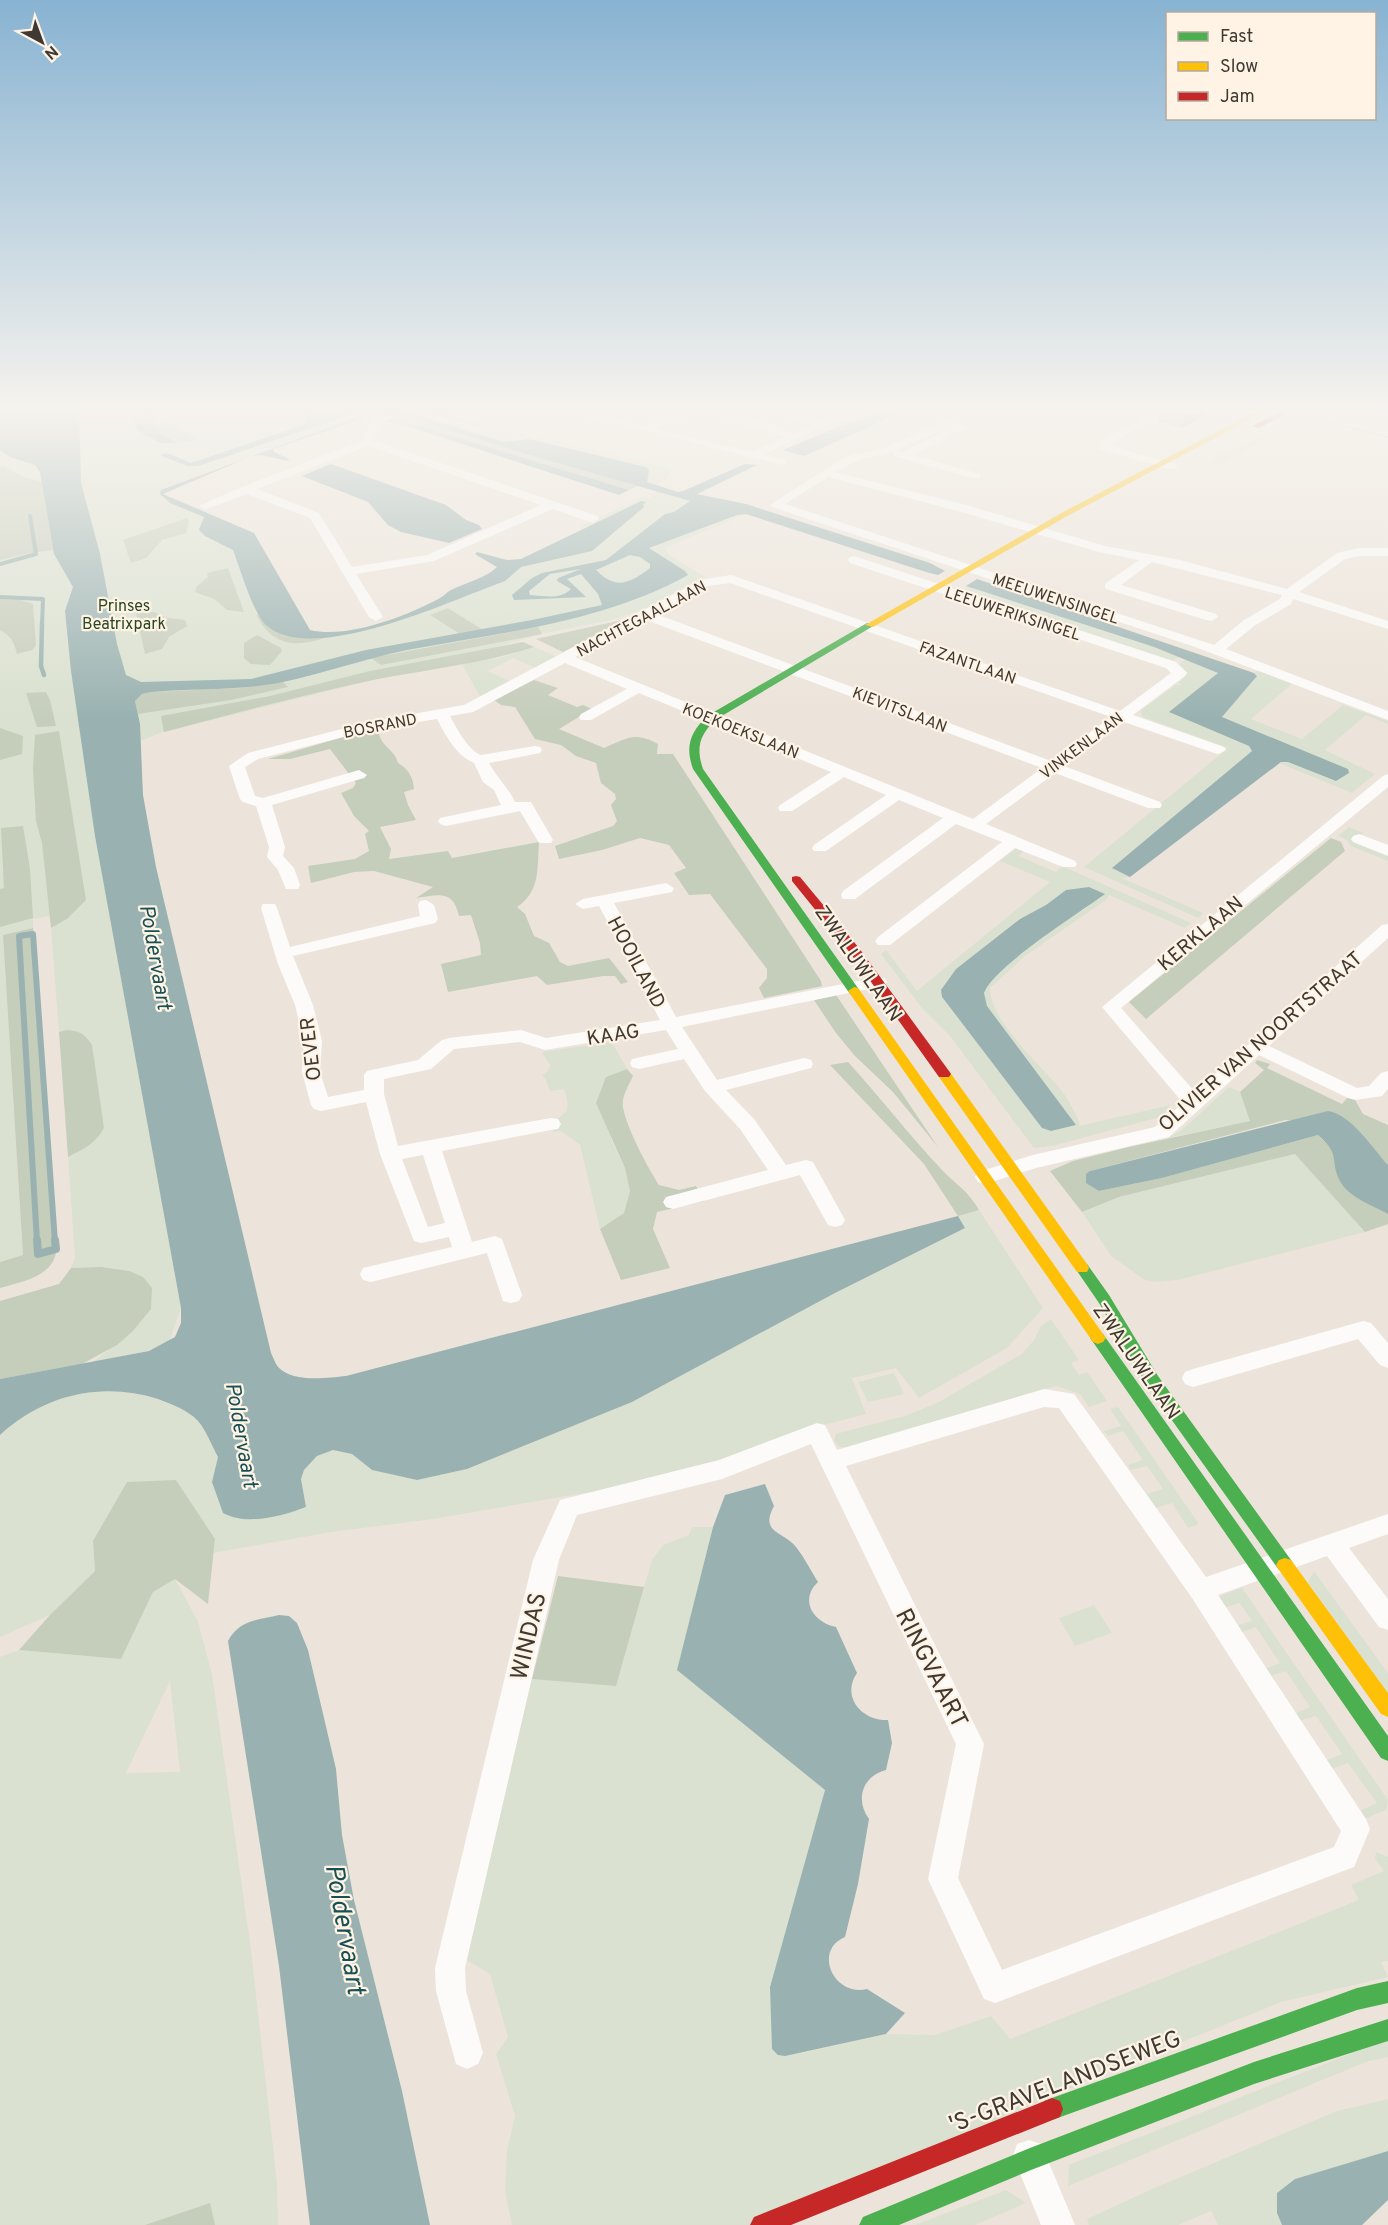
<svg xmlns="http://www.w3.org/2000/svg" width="1388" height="2225" viewBox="0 0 1388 2225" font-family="Overpass,sans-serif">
<rect width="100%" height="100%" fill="#ece4da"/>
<!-- green -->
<path fill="#dae1d0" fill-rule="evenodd" d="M0,407H374L367,427L352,422L365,418L252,455L162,494L253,535L310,637L347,634L379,625L460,592L617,515L588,528L581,526L645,496L650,498L652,496L648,494L656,491L746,514L665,548L669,555L705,577L702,578L704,580L656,605L611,620L541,634L457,659L160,733L85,763C113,945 149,1126 181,1308L169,1342L149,1351L93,1362L133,1331L151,1309L101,1267L71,1268L75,1257L68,1157C84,1149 96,1143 104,1128L97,1090L67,1030L59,1032L51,928L67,919L49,905L50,916L33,919V928L3,935L23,1255L0,1262Z
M1331,407H1366L1388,410V428L1383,431L1322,415V412Z
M450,423L482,433L513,432L672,469L667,479L656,484L647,482L646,467L529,439L504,442L444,424Z
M1277,432L1220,464L1210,462L1218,457L1216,456Z
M966,586L1154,647L1179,657L1173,661L964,592Z
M534,647L558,657L536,668L513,658L488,671L509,681L480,696L461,663L500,658Z
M1186,659L1218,673L1170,712L1249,746L1252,751L1112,868L1130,877L1122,878L1203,913L1198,918L1084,867L1228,748L1143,717L1140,711L1175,685H1183L1178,683L1188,673L1179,664Z
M1259,670L1292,684L1251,719L1302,739L1343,705L1388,721V724L1366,715L1325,750L1375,774L1352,793L1279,763L1288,762L1336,781L1348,769L1222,717L1257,674L1254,673Z
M1349,827L1363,833L1353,842L1388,856V861L1351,846L1347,840L1338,836Z
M1017,848L1024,851L1018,856L1056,872L1062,866L1191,923L1185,928L1109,895L1106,900L1025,956L990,988C990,1021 1040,1064 1061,1090C1069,1100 1074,1112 1080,1123L1079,1126L1171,1105L1160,1117L1052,1146L1034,1148L950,1036L922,1008L881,954L886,950L917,991L1050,882L1000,861ZM1089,887L1105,894C1078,913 993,967 984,993L987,1006L1076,1125L1051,1131L1042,1128L942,997L946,983L956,969L1020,919L1046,905L1066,890Z
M612,1042L627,1069L606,1077L611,1139L625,1168L630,1191L624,1213L600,1229L580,1145L561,1131L553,1132L552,1122C570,1111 570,1109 564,1089L550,1091L546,1080L542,1075L548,1071L550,1065L542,1052Z
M1229,1087L1240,1092L1251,1121L1167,1138L1182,1130Z
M1295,1154L1365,1232L1178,1280L1156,1282L1145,1280L1111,1256L1082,1212L1119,1197Z
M979,1210L1043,1308L1007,1348L919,1398L896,1368L852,1378L866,1414L804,1430L722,1462L596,1491L433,1519L331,1532L213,1553L215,1539L93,1541L95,1571L50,1615L0,1637V1435C43,1395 102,1381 158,1399C171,1404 188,1410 198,1421C206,1430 212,1446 218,1457L212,1482L306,1507L301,1479L304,1470L317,1456L333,1450L352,1454L372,1470L417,1480L467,1469L632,1402L835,1293L965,1228L958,1216Z
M1051,1319L1079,1360L1071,1363L1079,1375L1087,1372L1107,1401L1089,1407L1080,1394L1056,1386L846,1447H840L834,1441L836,1434L843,1432L905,1416L937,1403L1022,1354L1034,1340L1041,1326Z
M894,1373L904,1394L868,1402L858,1382Z
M1118,1407L1199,1524L1188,1528L1172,1503L1156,1508L1147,1494L1163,1489L1147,1466L1131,1470L1128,1465L1143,1460L1123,1431L1108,1436L1104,1431L1121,1426L1110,1409Z
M692,1527H713L678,1670L825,1790L770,1987L802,2053L886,2034L935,2035L991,2016L1010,2039L1359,1900L1351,1885L1384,1871L1375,1859L1376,1852L1388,1857V1961L1381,1962L1388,1977L1281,2002L1095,2077L762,2225H512L505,2192L507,2151L515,2116L496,2054L508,2037L490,1974L463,1958L532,1679L616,1685L652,1560L663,1545L689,1535Z
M1314,1571L1388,1673V1693L1308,1582Z
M175,1579L198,1622L212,1674L251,1950L277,2183L278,2225H0V1657L19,1650L121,1659L153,1592ZM170,1681L180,1772L126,1773Z
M1242,1588L1388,1800L1386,1810L1364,1819L1360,1811L1377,1803L1348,1763L1331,1769L1325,1761L1342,1754L1316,1716L1299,1721L1294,1714L1310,1707L1286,1671L1269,1676L1264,1669L1280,1663L1256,1627L1240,1633L1236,1626L1252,1621L1240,1603L1223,1608L1219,1600L1220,1596Z
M1094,1605L1112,1633L1075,1646L1059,1618Z
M1388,2039V2057L1369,2061L1317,2082L1068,2186L1069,2165Z
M1388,2099V2151L1295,2179L1277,2213L1282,2225H1218L1211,2211L1178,2225H1089L1087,2219L1152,2189L1337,2111Z
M1006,2190L1026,2203L975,2225H915Z"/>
<!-- forest -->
<path fill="#c5cdbb" d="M407,407H429L483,425L477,427Z
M385,410L638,486L629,490L396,419L384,414Z
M160,420L175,424L198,440L176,443L151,426L150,423Z
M4,466L21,476L42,482L53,550L29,553L0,560V467Z
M187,518L189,522L186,533L162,540L146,558L131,563L123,540Z
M228,568L244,612L227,610L214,599L195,592L197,586L208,577L207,573Z
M0,599L21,600L33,604L36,646L32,650L17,654C14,642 11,636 0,630Z
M448,608L483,630L460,634L430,615Z
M154,612L167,618L185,620L187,626L169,637L162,649L145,654L136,613Z
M256,614C288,633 299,634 335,634C303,647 274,651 256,614Z
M631,618L563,652L536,639Z
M538,627L542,634L381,665L371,658Z
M257,635L281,648L282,651L270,665L251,664L244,658V643Z
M523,642L534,647C484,663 430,669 378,679C306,694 235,713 164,732L161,716L270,696L370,671Z
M534,680L558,688L548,695L577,707L583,705L592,709L559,729L604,748C627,738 635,731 658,744L657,754H673L821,981L822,986L764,998L759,988L767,978V969L710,894L689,895L674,873L686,868L669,845L640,838L602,850L559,859L555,846L613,826L617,821L611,805L616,799L615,794L601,783L596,763L576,756L561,745L535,739L515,707L501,705L494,700Z
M283,682L288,687L231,700L138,714L135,701L142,694L151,692L242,688Z
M46,692L50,700L56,726L37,727L26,693Z
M0,728L23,736L22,754L0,760Z
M371,729L379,734C382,747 395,750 398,763C408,769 413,776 414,789L404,792L408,805L416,820L380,827L391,849L389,859L448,851L452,858L539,842C537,868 541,891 517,907L525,914L534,936L549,943L560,962L568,966L609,958L628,982L621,984L615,976H603L547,985L537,976L448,992L441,964L481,955L480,943L471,915L459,916C453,889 438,895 416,898L433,887L374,871L354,872L311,883L308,866L355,859L369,851L365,834L369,831L354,816L341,793L353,788L356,783L330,749L290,759H268Z
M59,731L86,900L67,919L51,928L42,843L36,821L33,769L35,735Z
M23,826L30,869L33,918L0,927V889L4,888L1,828Z
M1331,838L1341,842L1345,851L1146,1019L1129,1002Z
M33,928L56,1253C51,1277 21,1282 0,1288V1262L23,1255L3,935Z
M836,995L938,1147L893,1092L855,1056L836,1033L814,1000Z
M67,1030C80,1031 85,1034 92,1045L104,1128C96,1143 84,1149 68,1157L59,1032Z
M1257,1060L1270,1064L1267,1068L1342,1104L1349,1096L1354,1098L1363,1114L1388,1125V1165L1350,1123L1285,1120L1090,1171L1099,1191L1162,1178L1318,1135L1333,1150L1337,1172L1388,1214V1224L1365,1232L1295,1154L1119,1197L1082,1212L1050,1171L1073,1161L1129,1147L1250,1121L1240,1092L1264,1070L1255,1063Z
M848,1062C880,1097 909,1135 942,1170C957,1186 967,1189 979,1210L958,1216L924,1164L830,1065Z
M627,1069L633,1076C629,1085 621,1097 623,1107C626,1127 648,1168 659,1185L679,1190L696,1186L704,1201L657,1212L653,1229L670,1268L621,1280L600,1229L624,1213L630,1191L625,1168L596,1103L606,1077Z
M101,1267L129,1271L143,1277L152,1288L151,1309L133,1331L117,1345L82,1364L0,1379V1301L59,1284L71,1268Z
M176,1480L215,1539L208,1604L175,1579L153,1592L121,1659L19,1650L50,1615L95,1571L93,1541L127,1482Z
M558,1576L644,1587L616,1686L532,1679Z
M210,2203L215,2225H145Z"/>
<!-- water -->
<path fill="#99b2b1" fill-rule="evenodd" d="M0,407H79L81,483L100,554L117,644L126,675L141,682L251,679L366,650L532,620L602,605L598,594L581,574L567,579L586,597L514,600L512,595L532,578L542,573L606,560L665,514L674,512L690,501L523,453L376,407H391L504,442L529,439L646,467L649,470L647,482L678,492L683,491L745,464L757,465L697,494L746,504L930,563L945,571L938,575L926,572L746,514L737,515L649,548L685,571L688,575C601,623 503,632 407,650C365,659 324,673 283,682C239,691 195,688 151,692L142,694L135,701L140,724L143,795L156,867L271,1353C273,1357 275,1363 278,1367C293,1383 326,1378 346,1376L958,1216L965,1228L835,1293L632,1402L467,1469L417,1480L372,1470L352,1454L333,1450L317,1456L304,1470L301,1479L306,1507C282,1516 247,1526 223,1513L212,1482L218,1457C212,1446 206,1430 198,1421C188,1410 171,1404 158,1399C102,1381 43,1395 0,1435V1379L149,1351L175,1337L181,1323V1308L95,836L71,671L65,611L73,587L54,554L40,472L35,465L10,457L0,450ZM630,555L640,557L650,564V568C629,584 616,590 596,570ZM581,569L558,578L557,581L571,589C560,600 545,596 530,595L529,591L550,574Z
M317,407H373L198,466H187L160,455L167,453L191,463L300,426L304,424L308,413Z
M886,407H913L804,456L783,450Z
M153,414L159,417L150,422L151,426L176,443H160L137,430L133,418Z
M363,415L365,418L273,449L274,452L289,459L288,461L261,455L252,456L163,494L254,533L310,630C348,639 407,616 440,598C444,596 447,592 451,590C465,583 486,578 497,567L478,556L475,554L477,552L507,560L521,559L633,505L641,501L646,502L643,505L644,507L592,551L521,567L505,581C454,599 312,667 266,625C253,613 240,568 233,550L205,536L199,530L204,517L170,503L160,494L161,490Z
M393,418L396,419L629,490L619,495L410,427L387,422V420Z
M331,464L446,505L466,520L479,525L482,529L449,543L401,532L388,525L368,502L302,476Z
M977,579L1254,673L1257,676L1222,717L1348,769L1349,773L1336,781L1288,762H1281L1130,877L1112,868L1252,751L1249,746L1169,712L1218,673L1154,647L966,586Z
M1089,887L1105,894C1079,913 993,967 984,993L987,1006L1076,1125L1051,1131L1042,1128L952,1010L942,997L941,990L956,969L1020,919L1046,905L1066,890Z
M1328,1111C1352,1115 1372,1148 1388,1165V1214C1372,1205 1349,1198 1340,1181C1329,1160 1342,1156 1318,1135L1162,1178L1099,1191L1086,1183V1174L1090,1171Z
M765,1484L774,1506C761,1530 778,1531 791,1542C800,1549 811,1571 818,1582C799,1600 813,1622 836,1627L857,1673C841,1696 861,1721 888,1720L892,1743L886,1770C862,1776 855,1800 869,1819L858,1884L845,1937C813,1950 833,1997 867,1989L905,2013L886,2034L785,2056L778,2055L772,2049L770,1987L825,1790L677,1670L713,1527L725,1495Z
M279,1615L289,1616L297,1623L308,1650L336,1769L342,1835L354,1900L402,2091L430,2225H310L279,1966L228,1641C239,1620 258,1620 279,1615Z
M1388,2151V2200L1362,2225H1282L1277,2213V2193L1295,2179Z"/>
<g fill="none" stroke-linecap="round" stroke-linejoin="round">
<!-- stream-far3 -->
<path stroke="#99b2b1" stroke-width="4" d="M0,564L36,554L30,516
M0,597L43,599L42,624"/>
<!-- stream-far2 -->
<path stroke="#99b2b1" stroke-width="4.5" d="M42,623L41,666L44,675"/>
<!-- stream-far1 -->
<path stroke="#99b2b1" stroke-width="6" d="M37,1242L19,936L33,934L55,1242"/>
<!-- stream -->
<path stroke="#99b2b1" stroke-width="8" d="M37,1240L38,1254L56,1249L55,1240"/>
<!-- street -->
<path fill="#fcfbf9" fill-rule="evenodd" d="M377,407H387L374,440L597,516L599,519L593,523L553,509L434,561L356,574L383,617L376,621L369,617L310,518L247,494L209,508L205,510L199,506L242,487L363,440ZM368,446L541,505L427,555L352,567L319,513L257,489Z
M548,407H567L645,426L669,416L647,407H663L678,412C713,399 760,422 795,433L811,425L758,407H774L820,421L852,407H866L764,454L786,460V464L782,465ZM701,411L785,437L752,452L656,429Z
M1108,407H1125L1146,413L1151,421L1109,445L1177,465V469H1169L1100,449V441L1140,420L1138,417Z
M947,420L967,427L913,455L980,474V478H972L894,456V452L861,459L835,472L966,505L1105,546L1180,560L1287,589L1337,553L1359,548H1388V556H1359L1345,559L1299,592L1388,621V629L1293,599L1291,604L1254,626L1226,649L1388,711V720L1195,647L772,507L770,505L840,460L854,454L882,449ZM948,427L952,428L901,452L895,451ZM828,477L958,511L1099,552L1139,560L1106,583L1105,586L1106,589L1206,620L1211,621L1218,617L1216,614L1121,585L1152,562L1282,595L1280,599L1244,620L1214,645L785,504Z
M854,556L1176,662L1187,673L1185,676L1133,715L1224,747L1226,750L1219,754L1214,753L1124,722L1064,766L1160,802L1162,805L1160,808H1148L1055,773L986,824L1075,861L1077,864L1075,867H1063L1015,848L890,945H878L875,941L878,937L1002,842L956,824L855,899H843L841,895L843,891L943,818L899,800L826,851H814L812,848L814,845L886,795L844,777L792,811H780L778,808L780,805L831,772L639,693L591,720H581L579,717L581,714L627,689L565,663L473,712L450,716C457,729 468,750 481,755L535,746L540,747L542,750L540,753L489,763C497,778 508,787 515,802H531L553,840L551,843H539L520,811L446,826L440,824L438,821L440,818L501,805L494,790L483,782L474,763C456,755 446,736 437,719L374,729L258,759L245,767L255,796L263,798L359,770L367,775L364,778L272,805L285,847L283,856L294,868L300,885L298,889H286L278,870L267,857L269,847L256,806L243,802L240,799L229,766L248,753L373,721L464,705L700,580L731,575L1120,711L1171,673L1166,668L850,563L848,560L850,557ZM730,583L1111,717L1051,761L656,614L708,586ZM646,620L1042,768L973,819L575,657Z
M1388,774V787L1121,1008L1195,1092L1382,925L1388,924V938L1269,1046L1357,1088L1369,1086L1381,1073L1388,1071V1089L1382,1096L1355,1100L1348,1098L1259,1055L1169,1137L1036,1168L985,1184L978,1182L975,1177L978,1172L1033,1155L1155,1127L1183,1103L1102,1007L1383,776Z
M1359,834L1388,845V856L1353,842L1351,839L1353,836Z
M666,883L674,888L672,892L614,903L676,1017L878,977L884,978L887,982L884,986L878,987L682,1027L717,1080L804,1058L811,1060L813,1064L811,1068L726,1090L754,1119L786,1165L806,1160L813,1162L845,1220L842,1225L835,1227L828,1225L800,1175L673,1209L666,1207L663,1202L666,1197L768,1170L740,1129L705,1091L684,1059L639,1069L632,1067L630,1063L632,1059L678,1049L666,1030L545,1050L520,1042L454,1049L431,1069L384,1079V1094L398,1146L551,1118L558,1119L561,1124L558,1129L551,1130L442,1151L472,1242L495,1236L502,1239L522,1295L519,1301L511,1303L503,1301L487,1253L371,1282L363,1280L360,1274L363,1268L452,1247L449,1237L421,1243L414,1241L380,1154L366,1102L321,1111L314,1109L311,1105L302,1072L304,1041L295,1005L278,964L261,908L263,904H275L277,908L290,947L420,916L418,905L420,901L426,900L434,905L438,919L435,923L293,956L313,1005L322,1041L320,1072L328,1097L364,1090V1075L367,1071L418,1060L442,1040L449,1038L521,1030L546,1038L660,1020L599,906L583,909L575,904L583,899ZM423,1155L445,1223L428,1227L402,1159Z
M1363,1321L1371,1323L1388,1343V1368L1380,1365L1358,1339L1193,1387L1185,1384L1182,1378L1185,1372L1193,1369Z
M1044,1389L1074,1394L1206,1577L1388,1514V1534L1349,1548L1388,1599V1630L1379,1627L1327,1556L1218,1595L1366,1819L1370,1829L1354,1867L995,2003L984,1999L928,1879L956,1744L811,1444L722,1479L577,1515L559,1560L465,1968L466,1991L483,2053L478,2064L467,2069L456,2064L436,1991L435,1968L533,1560L560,1500L719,1460L817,1423L825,1425L837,1450ZM1044,1407L1059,1408L1192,1598L1341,1831L1334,1847L1002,1970L958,1878L984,1744L846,1466Z
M1029,2140L1041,2144L1075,2225H1041L1013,2156L1017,2144Z"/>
<!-- fast -->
<path fill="#4caf50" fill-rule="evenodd" d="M867,623L875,625L715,720C699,736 696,748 703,769L860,991L854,995L850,994L693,769C685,746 690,733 707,716Z
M1082,1263L1087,1264L1109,1295L1158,1376L1291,1560L1294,1565L1291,1570L1285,1572L1279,1570L1146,1384L1099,1303L1075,1268L1077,1264Z
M1098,1332L1103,1334L1388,1736V1761L1381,1758L1093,1342L1090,1338L1093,1334Z
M1388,1981V2003L1357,2010L1052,2120L1044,2117L1041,2109L1044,2101L1052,2098L1357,1988Z
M1388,2019V2041L1254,2084L1031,2170L899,2225H859L863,2217L1030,2148L1254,2062Z"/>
<!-- slow -->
<path fill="#ffc107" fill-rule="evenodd" d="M1264,407H1274L1071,514L873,627L865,625L1065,511Z
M854,987L858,988L1103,1334L1106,1338L1103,1342L1098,1344L1093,1342L848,991Z
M944,1070L949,1071L1087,1264L1089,1268L1087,1272H1077L939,1077L937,1074Z
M1285,1558L1291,1560L1388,1693V1717L1381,1714L1279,1570L1276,1565L1279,1560Z"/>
<!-- jam -->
<path fill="#c62828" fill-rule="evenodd" d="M1289,407H1299L1259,428L1252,426Z
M796,876L800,877L859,948L949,1071L951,1074L949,1077H939L851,954L792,881V877Z
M1052,2098L1060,2101L1063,2109L1060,2117L791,2225H750L754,2217Z"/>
<!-- tram -->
<path stroke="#cccac7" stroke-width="1.5" d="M1272,407L1388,437"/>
</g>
<!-- wall -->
<path fill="#b8b0ab" d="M1157,407H1214V410L1182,428L1158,421L1159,416L1156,415Z"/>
<!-- shaded-wall -->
<path fill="#96908b" d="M1190,407H1214V410L1182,428L1185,410Z"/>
<!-- building -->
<path fill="#d6cdc7" stroke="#96908b" stroke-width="1.5" d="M1176,407H1190L1185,410Z"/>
<!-- sky -->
<linearGradient id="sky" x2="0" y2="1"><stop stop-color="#88b3d2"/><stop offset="0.57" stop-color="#f6f3ee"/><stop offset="1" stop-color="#f6f3ee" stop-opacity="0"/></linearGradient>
<rect width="1388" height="719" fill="url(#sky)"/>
<g text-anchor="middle" stroke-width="4.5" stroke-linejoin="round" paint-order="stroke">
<!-- far-street labels -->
<g font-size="16" fill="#3f3932" stroke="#fef3e4">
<text transform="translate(1056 598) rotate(18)" y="6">MEEUWENSINGEL</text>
<text transform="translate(1013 613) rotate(18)" y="6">LEEUWERIKSINGEL</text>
<text transform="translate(641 618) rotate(-28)" y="6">NACHTEGAALLAAN</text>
<text transform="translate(968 662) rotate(19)" y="6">FAZANTLAAN</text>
<text transform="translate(900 709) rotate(21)" y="6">KIEVITSLAAN</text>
<text transform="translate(380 725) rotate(-11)" y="6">BOSRAND</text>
<text transform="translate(741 730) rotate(22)" y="6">KOEKOEKSLAAN</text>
<text transform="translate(1081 745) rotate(-37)" y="6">VINKENLAAN</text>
</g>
<!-- far-park labels -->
<g font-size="16" fill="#274721" stroke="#fef3e4">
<text x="124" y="611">Prinses<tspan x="124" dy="18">Beatrixpark</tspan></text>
</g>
<!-- street labels -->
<g font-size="20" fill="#3f3932" stroke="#fef3e4">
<text transform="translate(1200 933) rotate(-40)" y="7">KERKLAAN</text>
<text transform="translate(637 962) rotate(62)" y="7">HOOILAND</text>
<text transform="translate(859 963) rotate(55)" y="7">ZWALUWLAAN</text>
<text transform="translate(613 1034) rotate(-9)" y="7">KAAG</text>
<text transform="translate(1260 1041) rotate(-41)" y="7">OLIVIER VAN NOORTSTRAAT</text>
<text transform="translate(310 1049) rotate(-97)" y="7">OEVER</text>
<text transform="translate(1137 1361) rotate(55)" y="7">ZWALUWLAAN</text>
</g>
<!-- water labels -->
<g font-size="21" font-style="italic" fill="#175055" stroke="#fef3e4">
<text transform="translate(156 957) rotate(80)" y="7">Poldervaart</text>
<text transform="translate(242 1435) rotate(80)" y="7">Poldervaart</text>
</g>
<!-- near-street labels -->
<g font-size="24" fill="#3f3932" stroke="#fef3e4">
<text transform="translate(528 1636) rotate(-77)" y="8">WINDAS</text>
<text transform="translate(932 1668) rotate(63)" y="8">RINGVAART</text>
<text transform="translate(1065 2081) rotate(-21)" y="8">'S-GRAVELANDSEWEG</text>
</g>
<!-- near-water labels -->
<g font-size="26" font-style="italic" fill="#175055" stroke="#fef3e4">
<text transform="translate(346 1929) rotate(80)" y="9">Poldervaart</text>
</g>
</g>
<!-- legend -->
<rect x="1166" y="12" width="210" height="108" fill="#fef3e4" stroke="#b2a99d" stroke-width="1.5"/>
<rect x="1178" y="32" width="30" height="9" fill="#4caf50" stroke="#b2a99d" stroke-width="1.5"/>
<text x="1220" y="42" font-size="18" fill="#3f3932">Fast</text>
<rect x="1178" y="62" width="30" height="9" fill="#ffc107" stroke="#b2a99d" stroke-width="1.5"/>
<text x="1220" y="72" font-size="18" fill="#3f3932">Slow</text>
<rect x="1178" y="92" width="30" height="9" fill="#c62828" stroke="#b2a99d" stroke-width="1.5"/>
<text x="1220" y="102" font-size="18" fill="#3f3932">Jam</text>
<!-- north arrow -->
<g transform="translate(42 42) rotate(139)" stroke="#fef3e4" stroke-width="4.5" paint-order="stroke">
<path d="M0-4.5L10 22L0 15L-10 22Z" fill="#3f3932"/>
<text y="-9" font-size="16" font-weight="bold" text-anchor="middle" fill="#3f3932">N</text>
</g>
</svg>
